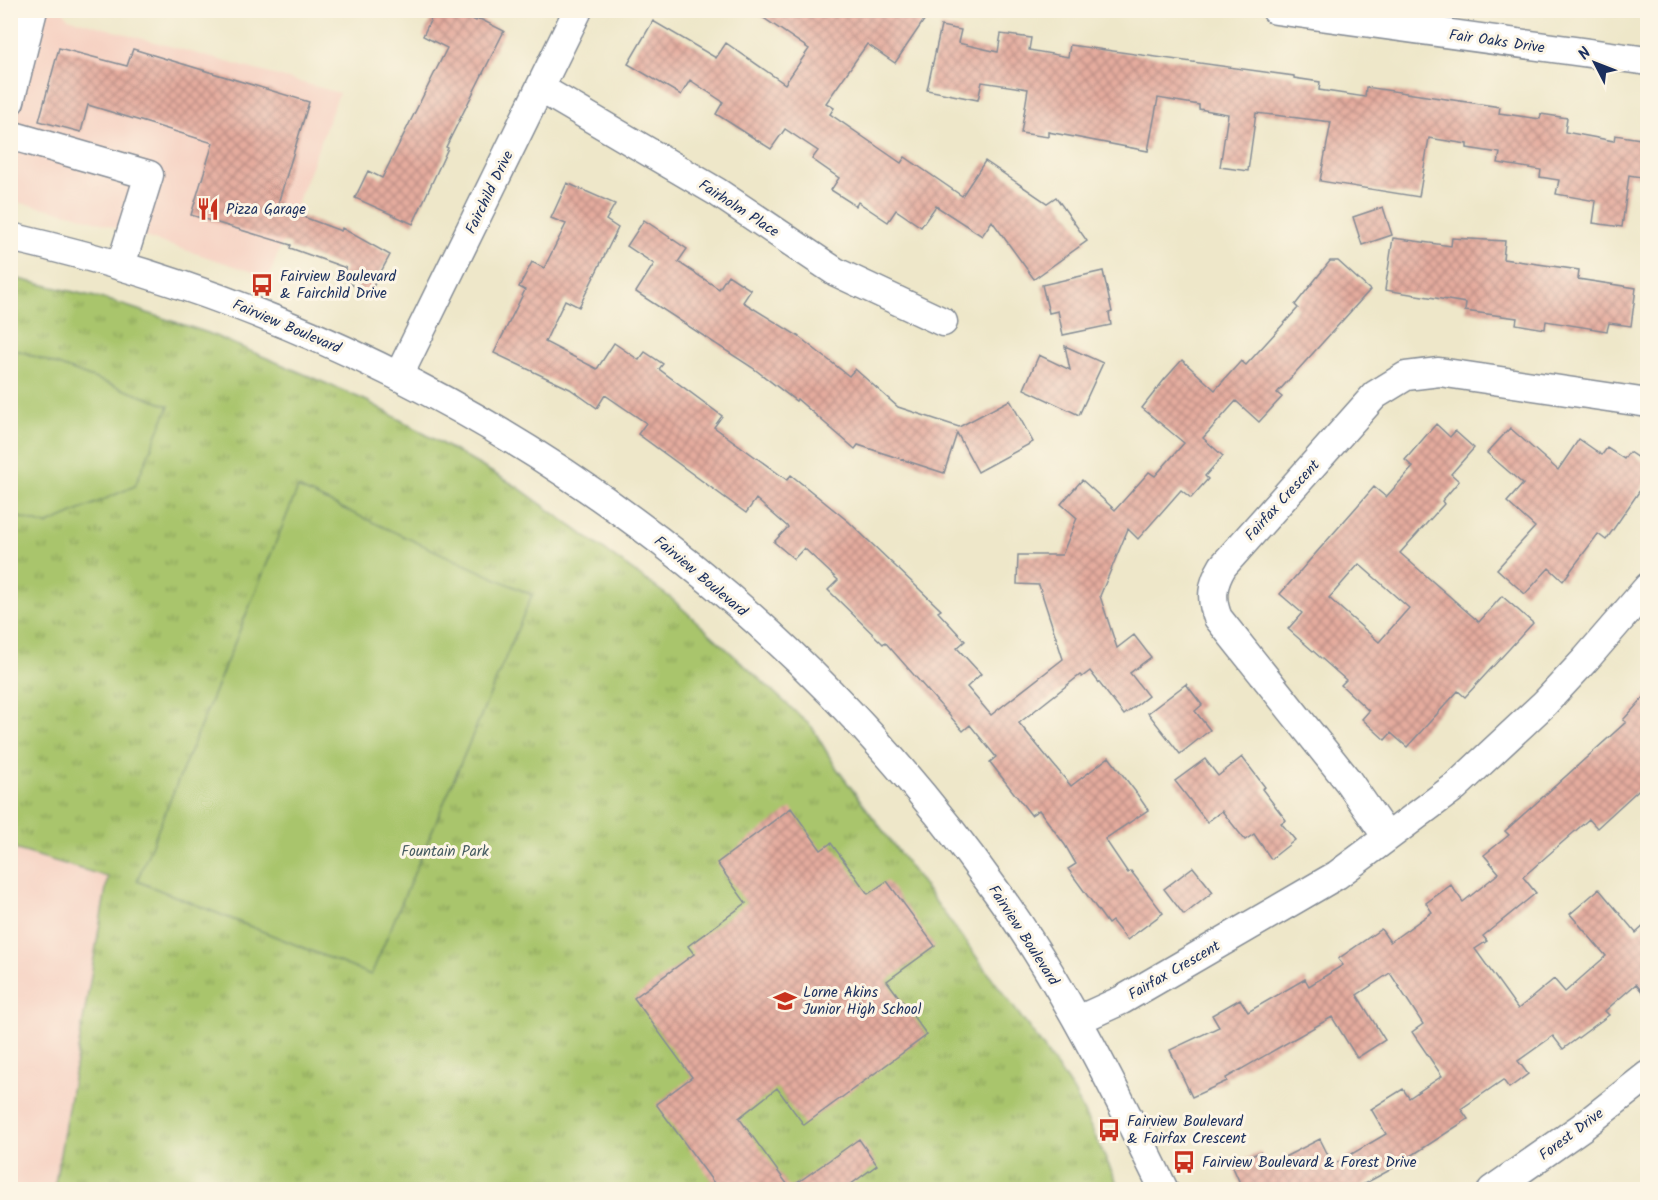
<svg xmlns="http://www.w3.org/2000/svg" width="1658" height="1200" viewBox="0 0 1658 1200" font-family="Kalam,sans-serif">
<defs>
<pattern id="park-tufts" width="24" height="20" patternUnits="userSpaceOnUse" patternTransform="scale(1.5)"><rect width="24" height="20" fill="#a9c56c"/><path d="M3 7l-1-3M5 7V3M7 7l1-3M15 17l-1-3M17 17v-4M19 17l1-3" fill="none" stroke="#89a05c"/></pattern>
<pattern id="building-cross-hatch" width="8" height="8" patternUnits="userSpaceOnUse" patternTransform="scale(1.5)"><rect width="8" height="8" fill="#e5ac9e"/><path d="M0 0l8 8M0 8l8-8" fill="none" stroke="#b98c84"/></pattern>
</defs>
<rect width="100%" height="100%" fill="#fcf5e5"/>
<filter id="ink" filterUnits="userSpaceOnUse"><feTurbulence type="fractalNoise" baseFrequency=".0167" numOctaves="2"/><feDisplacementMap in="SourceGraphic" scale="12" xChannelSelector="R" yChannelSelector="G"/><feConvolveMatrix kernelMatrix="1 2 1 2 8 2 1 2 1" color-interpolation-filters="sRGB"/></filter>
<filter id="wash" filterUnits="userSpaceOnUse"><feTurbulence type="fractalNoise" baseFrequency=".008" numOctaves="4" result="noise"/><feDisplacementMap in="SourceGraphic" scale="24" xChannelSelector="R" yChannelSelector="G"/><feGaussianBlur stdDeviation="1.35" result="paint"/><feColorMatrix in="noise" values="0 0 0 0 0 0 0 0 0 0 0 0 0 0 0 0 0 1.4 0 .05"/><feComposite in="paint" operator="in"/></filter>
<g filter="url(#wash)">
<rect width="100%" height="100%" fill="#eee7c9"/>
<!-- built -->
<path fill="#f6d2c3" d="M11,11H63L68,18L339,93L269,277L73,214L11,201Z
M10,848L108,876L54,1189H11Z"/>
<!-- park -->
<path fill="url(#park-tufts)" stroke="#627a65" stroke-width="1.5" d="M10,277L108,300L208,333L367,401L516,486L672,599L812,727L835,766L1041,1044L1074,1092L1120,1189H54L108,877L11,848Z"/>
<!-- garden -->
<path fill="#a9c56c" stroke="#627a65" stroke-width="1.5" d="M17,350L169,406L135,486L46,525L11,515L10,380Z
M298,488L532,595L371,975L137,881Z"/>
<g id="blocks">
<!-- building -->
<path fill="url(#building-cross-hatch)" fill-rule="evenodd" d="M435,10H454L476,21L478,18L504,31L446,147L448,148L413,224L355,198L368,171L382,178L447,48L423,36Z
M752,10H931L895,63L867,44L826,103L834,108L830,114L901,163L905,157L962,196L985,161L1047,203L1056,197L1087,241L1034,279L992,221L982,236L936,206L921,227L896,210L888,222L858,202L856,206L831,190L839,178L812,159L818,151L785,129L771,149L716,114L723,102L690,80L681,95L628,64L653,21L716,58L726,43L785,84L809,49Z
M941,26L961,30L958,43L998,52L1001,34L1031,38L1029,50L1068,57L1070,45L1294,76V78L1320,82L1319,90L1365,97L1366,87L1500,107L1499,113L1540,119L1541,114L1567,118L1565,132L1614,141L1615,135L1647,140V178L1629,175L1622,227L1593,223L1596,201L1556,194L1559,180L1540,177L1541,170L1498,163L1500,153L1467,148V144L1429,138L1419,197L1320,181L1331,122L1256,113L1248,171L1220,167L1228,114L1199,109V105L1158,98L1148,151L1048,132V137L1021,133L1028,89L982,82L978,100L927,90Z
M59,48L127,66L133,49L309,102L277,207L341,231L342,228L390,255L369,294L340,278L346,268L290,248L291,245L191,215L213,143L88,105L81,132L39,121Z
M567,183L615,204L606,220L618,228L579,307L565,300L545,342L597,369L614,343L639,360L645,352L663,364L659,369L722,416L714,427L787,480L791,475L849,522L941,610L938,612L965,641L957,648L981,674L967,687L991,715L1063,659L1039,585L1017,584L1018,555H1062L1077,518L1061,504L1082,480L1115,510L1149,472L1155,476L1184,443L1142,408L1164,380L1182,360L1215,390L1241,361L1246,365L1298,308L1295,305L1330,261H1338L1370,290L1277,393L1282,397L1259,422L1236,401L1203,438L1223,456L1205,476L1208,479L1191,498L1181,490L1138,539L1128,529L1100,596L1117,648L1134,635L1151,657L1130,673L1148,696L1124,715L1090,671L1082,677L1080,675L1019,723L1071,786L1109,757L1135,791L1148,810L1105,839L1128,873L1131,871L1163,913L1127,940L1112,921L1108,924L1068,869L1076,864L1065,845L1039,810L1031,815L990,762L996,757L970,725L963,731L885,642L883,644L828,590L838,580L804,548L794,559L774,542L788,527L756,499L746,513L638,434L646,423L605,395L597,408L570,389L494,353L525,290L519,287L532,262L544,268L566,224L551,218Z
M1383,207L1392,235L1362,245L1353,217Z
M644,220L687,249L678,262L719,289L728,275L751,290L743,302L798,336L849,376L855,369L898,407L959,427L1010,400L1033,442L978,472L957,433L944,473L858,445L855,449L797,399L796,401L753,368L636,292L654,264L627,246Z
M1393,238L1451,246L1452,238L1505,241L1503,259L1579,270L1578,279L1636,288L1631,326L1609,323L1607,331L1546,321L1545,329L1516,324L1517,318L1465,311L1466,303L1385,290Z
M1103,271L1112,312L1109,313L1111,325L1063,335L1058,311L1049,313L1042,285Z
M1065,346L1103,363L1079,415L1024,389L1039,355L1070,370Z
M1436,424L1450,437L1455,431L1474,448L1451,474L1459,481L1442,501L1444,504L1400,553L1479,622L1502,596L1533,623L1465,697L1458,691L1407,747L1391,733L1385,740L1362,719L1369,711L1341,685L1346,680L1288,629L1302,613L1280,594L1374,487L1386,497L1413,467L1405,460ZM1359,564L1409,608L1379,642L1329,598Z
M1510,428L1558,470L1579,439L1602,455L1607,448L1624,459L1629,452L1647,464V480L1606,540L1598,534L1563,581L1549,568L1525,594L1497,569L1535,527L1507,502L1523,484L1487,453Z
M1186,684L1202,705L1195,711L1210,730L1180,754L1148,713Z
M1647,694V782L1597,828L1589,819L1523,877L1536,893L1483,936L1487,941L1475,949L1518,1009L1554,979L1565,992L1606,956L1570,914L1599,889L1636,933L1647,923V998L1636,984L1605,1011L1609,1015L1563,1049L1553,1036L1518,1061L1528,1074L1509,1088L1503,1080L1461,1109L1468,1119L1388,1171L1353,1190H1243L1232,1165L1260,1152L1267,1166L1320,1139L1333,1165L1386,1134L1371,1109L1403,1089L1409,1098L1442,1076L1412,1032L1423,1024L1390,973L1357,995L1385,1040L1357,1058L1332,1017L1226,1078L1227,1081L1192,1097L1170,1050L1219,1027L1212,1015L1240,999L1248,1012L1305,979L1309,986L1343,965L1338,959L1381,929L1390,942L1432,912L1426,903L1451,885L1463,902L1499,873L1484,855L1509,835L1505,831L1626,722L1623,720Z
M1242,757L1265,787L1262,789L1286,820L1281,823L1295,840L1271,859L1254,834L1245,840L1222,811L1207,822L1175,781L1205,759L1218,776Z
M791,808L821,850L831,843L868,894L887,881L935,946L887,981L927,1035L804,1125L777,1088L739,1118L790,1188L859,1139L877,1165L843,1190H719L656,1104L692,1077L634,998L694,954L688,946L746,903L717,863Z
M1193,867L1213,892L1184,915L1164,889Z"/>
</g>
</g>
<g filter="url(#ink)">
<use href="#blocks" fill-opacity="0" stroke="#848b94" stroke-width="1.5"/>
<g fill="none" stroke-linecap="round" stroke-linejoin="round">
<!-- minor casing -->
<g stroke="#848b94" stroke-width="31">
<path id="minor" d="M1276,10L1648,61
M540,88L717,192L836,272L943,322
M10,101L33,10
M10,135L149,175L121,265
M10,237C411,328 758,556 996,891C1063,984 1114,1087 1164,1190
M399,375L578,10
M1387,837L1348,781L1218,618C1210,599 1212,584 1223,566L1375,395L1406,376L1439,372L1648,403
M1078,1020L1122,1000L1337,875L1456,786L1545,703L1586,659L1648,587
M1492,1190L1582,1127L1648,1075"/>
</g>
<!-- minor -->
<use href="#minor" stroke="#fff" stroke-width="28"/>
</g>
</g>
<!-- icons -->
<defs>
<g id="restaurant-bare" transform="scale(1.8)"><path d="M-5-6h1v4h1v-4h1v4h1v-4h1v5L-1.5 .5V6h-2V.5L-5-1ZM5-6V6H3V1.5H1.5Q1.5-4 5-6Z" fill="#c8321e" stroke="#fcf5e5" stroke-width="2.5" paint-order="stroke"/></g>
<g id="bus-bare" transform="scale(1.8)"><path d="M-5-6H5V4H4V6H2V4H-2V6H-4V4H-5ZM-3.5-4V0h7V-4ZM-3.5 1.2v1.5H-2V1.2ZM2 1.2v1.5H3.5V1.2Z" fill="#c8321e" stroke="#fcf5e5" stroke-width="2.5" paint-order="stroke"/></g>
<g id="school-bare" transform="scale(1.8)"><path d="M0-5L7-2L0 1L-7-2ZM-4 1L0 2.5L4 1V4Q0 6-4 4Z" fill="#c8321e" stroke="#fcf5e5" stroke-width="2.5" paint-order="stroke"/></g>
</defs>
<g fill-rule="evenodd">
<use href="#restaurant-bare" x="208" y="209"/>
<use href="#bus-bare" x="262" y="285"/>
<use href="#school-bare" x="785" y="1001"/>
<use href="#bus-bare" x="1109" y="1130"/>
<use href="#bus-bare" x="1184" y="1162"/>
</g>
<g text-anchor="middle" stroke-width="6" stroke-linejoin="round" paint-order="stroke">
<!-- street labels -->
<g font-size="15" fill="#1b2f5e" stroke="#fcf5e5">
<text transform="translate(1497 41) rotate(8)" y="5">Fair Oaks Drive</text>
<text transform="translate(489 192) rotate(-64)" y="5">Fairchild Drive</text>
<text transform="translate(739 208) rotate(33)" y="5">Fairholm Place</text>
<text transform="translate(287 326) rotate(23)" y="5">Fairview Boulevard</text>
<text transform="translate(1282 500) rotate(-48)" y="5">Fairfax Crescent</text>
<text transform="translate(701 576) rotate(40)" y="5">Fairview Boulevard</text>
<text transform="translate(1024 935) rotate(57)" y="5">Fairview Boulevard</text>
<text transform="translate(1174 970) rotate(-30)" y="5">Fairfax Crescent</text>
<text transform="translate(1571 1134) rotate(-37)" y="5">Forest Drive</text>
</g>
<!-- poi labels -->
<g font-size="15" fill="#1b2f5e" stroke="#fcf5e5" text-anchor="start">
<text x="226" y="214">Pizza Garage</text>
<text x="280" y="281">Fairview Boulevard<tspan x="280" dy="17">&amp; Fairchild Drive</tspan></text>
<text x="803" y="997">Lorne Akins<tspan x="803" dy="17">Junior High School</tspan></text>
<text x="1127" y="1126">Fairview Boulevard<tspan x="1127" dy="17">&amp; Fairfax Crescent</tspan></text>
<text x="1202" y="1167">Fairview Boulevard &amp; Forest Drive</text>
</g>
<!-- park labels -->
<g font-size="15" fill="#465c62" stroke="#fcf5e5">
<text x="445" y="856">Fountain Park</text>
</g>
</g>
<!-- margin -->
<rect width="1658" height="1200" fill="none" stroke="#fcf5e5" stroke-width="36"/>
<!-- north arrow -->
<g transform="translate(1595 63) rotate(312)" stroke="#fcf5e5" stroke-width="4.5" paint-order="stroke">
<path d="M0-4.5L10 22L0 15L-10 22Z" fill="#1b2f5e"/>
<text y="-9" font-size="16" font-weight="bold" text-anchor="middle" fill="#1b2f5e">N</text>
</g>
</svg>
